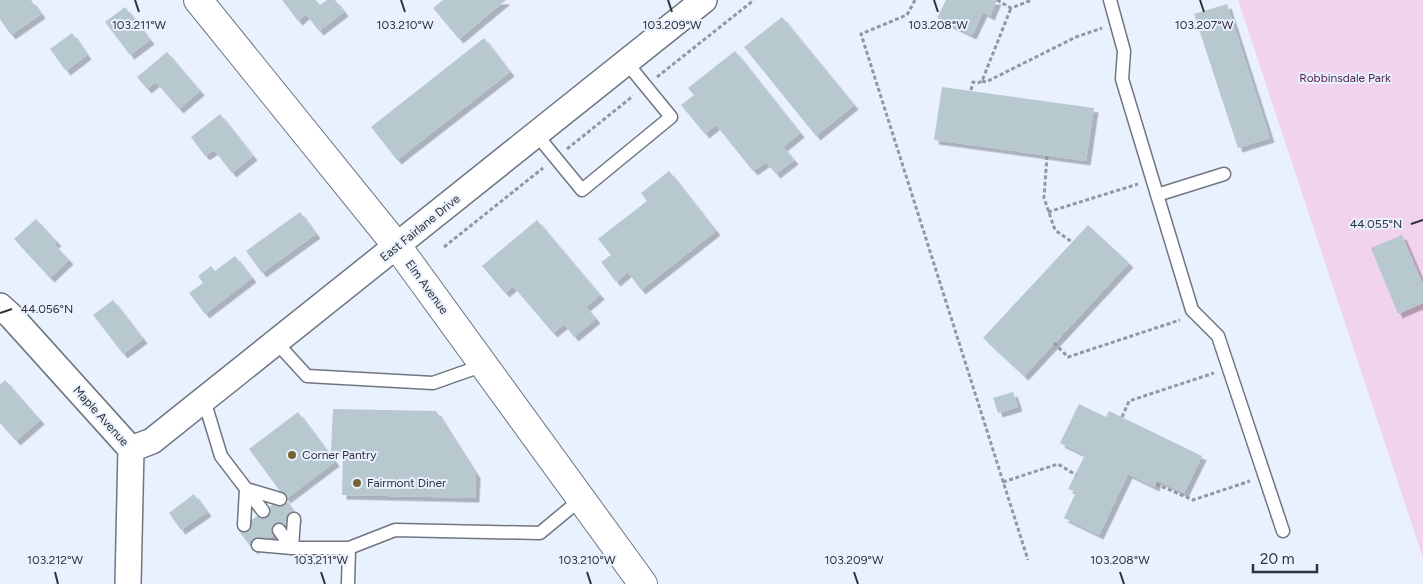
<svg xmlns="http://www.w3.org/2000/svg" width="1423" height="584" viewBox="0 0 1423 584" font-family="Figtree,sans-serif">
<defs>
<filter id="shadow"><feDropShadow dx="4.5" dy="4.5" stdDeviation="0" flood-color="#0004"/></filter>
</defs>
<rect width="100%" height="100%" fill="#e9f1fe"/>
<!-- green -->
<path fill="#f2d3ee" d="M1238,0H1423V558Z"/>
<!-- building -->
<path fill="#b8c8cf" filter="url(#shadow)" d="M0,0H31L41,14L11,35L0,19Z
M282,0H316L320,5L327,0H335L344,12L319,31L306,14L298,21Z
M443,0H506L459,39L433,8Z
M946,0H997L990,16L983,12L972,35L937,18Z
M1227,4L1270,138L1238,148L1194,14Z
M125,7L150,40L130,55L105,22Z
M782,17L854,105L816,136L744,47Z
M72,33L87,55L66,71L50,49Z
M484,38L510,72L397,160L371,127Z
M735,51L800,133L783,147L794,160L776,174L766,162L753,171L716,125L705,134L681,105L694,95L688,88Z
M167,52L200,91L179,109L156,82L147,89L137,77Z
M942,87L1094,108L1086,161L934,140Z
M220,114L253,156L232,173L214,150L205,156L191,137Z
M669,171L716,231L641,290L628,272L616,282L601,262L611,255L598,239L647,201L641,193Z
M300,212L316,234L262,273L246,251Z
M36,219L57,242L54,244L69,260L50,278L14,239Z
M537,220L600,295L586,307L596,319L574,337L564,324L553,333L513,286L505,293L482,266Z
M1088,225L1129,263L1024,376L983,338Z
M1402,235L1423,284V303L1398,314L1371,248Z
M235,256L252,278L205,314L189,293L203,283L198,276L211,266L215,271Z
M113,300L143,339L123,354L93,315Z
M5,380L40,420L16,441L0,423V385Z
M1013,392L1018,407L998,413L993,398Z
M1079,404L1106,417L1109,411L1202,456L1184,493L1157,480L1155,487L1128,474L1099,535L1064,518L1076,492L1068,489L1085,455L1060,443Z
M333,409L436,411L476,474L475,498L342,495L343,451H331Z
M298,412L335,462L286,499L249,449Z
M194,494L207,512L181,530L169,513Z
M283,497L298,517L253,550L238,530Z"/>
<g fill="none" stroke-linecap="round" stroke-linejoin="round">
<!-- lane casing -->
<g stroke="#6f7682" stroke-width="15">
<path id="lane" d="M1110,0L1124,51L1122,79L1192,310L1218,336L1283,531
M536,134L582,190L671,117L626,62
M1157,195L1224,174
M276,342L307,376L433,383L484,365
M204,400L221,456L263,511
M244,525L246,489L280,499
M279,530L292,548H349L395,530L540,533L581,499
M258,545L292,548L294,519
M348,584L349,548"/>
</g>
<!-- street casing -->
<g stroke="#6f7682" stroke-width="28">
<path id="street" d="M0,306L11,316L131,449L128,584
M131,449L152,441L704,0"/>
</g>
<!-- secondary casing -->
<g stroke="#6f7682" stroke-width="30">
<path id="secondary" d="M198,0L397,246L643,584"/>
</g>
<!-- path -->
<path stroke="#9298a1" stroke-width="3" stroke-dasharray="4 2.5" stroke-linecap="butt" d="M915,0L907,15L861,34L1028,560
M997,0L1011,8L1032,0
M657,77L754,0
M982,81L986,82L1076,37L1102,28
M971,90L973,82L978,83L982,81L1011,8
M567,149L633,96
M1047,156L1044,198L1055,230L1072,242
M1048,212L1138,184
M444,247L543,168
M1054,343L1068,357L1180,320
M1122,417L1129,401L1214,373
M1003,482L1058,464L1076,475
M1156,484L1193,500L1250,481"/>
<!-- lane -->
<use href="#lane" stroke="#fff" stroke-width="12"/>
<!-- street -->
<use href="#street" stroke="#fff" stroke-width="25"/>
<!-- secondary -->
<use href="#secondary" stroke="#fff" stroke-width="28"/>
</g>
<!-- ticks -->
<path fill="none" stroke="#2f3237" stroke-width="2" d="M135,0L139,12M401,0L405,12M668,0L672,12M934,0L938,12M1200,0L1204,12M1411,224L1423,220M0,313L12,309M55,572L58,584M321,572L325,584M587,572L591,584M854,572L858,584M1120,572L1124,584"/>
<!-- markers -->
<g fill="#766332" stroke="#e9f1fe" stroke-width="2">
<circle cx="292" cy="455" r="5"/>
<circle cx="357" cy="483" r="5"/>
</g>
<g text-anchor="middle" stroke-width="4" stroke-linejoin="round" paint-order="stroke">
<!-- park labels -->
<g font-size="12" fill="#552251" stroke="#e9f1fe">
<text x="1345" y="82">Robbinsdale Park</text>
</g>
<!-- street labels -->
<g font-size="12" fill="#2f3237" stroke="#e9f1fe">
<text transform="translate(420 228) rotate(-39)" y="4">East Fairlane Drive</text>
<text transform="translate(427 287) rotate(54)" y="4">Elm Avenue</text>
<text transform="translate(101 416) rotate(48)" y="4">Maple Avenue</text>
</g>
<!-- poi labels -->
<g font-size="12" fill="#2f3237" stroke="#e9f1fe" text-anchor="start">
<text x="302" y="459">Corner Pantry</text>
<text x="367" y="487">Fairmont Diner</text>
</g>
</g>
<g font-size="12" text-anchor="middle" fill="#2f3237" stroke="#e9f1fe" stroke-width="4" stroke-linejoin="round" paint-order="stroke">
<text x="139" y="29">103.211°W</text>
<text x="405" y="29">103.210°W</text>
<text x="672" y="29">103.209°W</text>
<text x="938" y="29">103.208°W</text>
<text x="1204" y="29">103.207°W</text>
<text x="1376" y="228">44.055°N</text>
<text x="47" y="313">44.056°N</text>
<text x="55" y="564">103.212°W</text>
<text x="321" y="564">103.211°W</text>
<text x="587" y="564">103.210°W</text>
<text x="854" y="564">103.209°W</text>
<text x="1120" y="564">103.208°W</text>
</g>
<!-- scale -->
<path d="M1253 564v8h64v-8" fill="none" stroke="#2f3237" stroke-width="2.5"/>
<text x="1260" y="564" font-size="15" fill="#2f3237" stroke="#e9f1fe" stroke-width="4" paint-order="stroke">20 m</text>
</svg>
